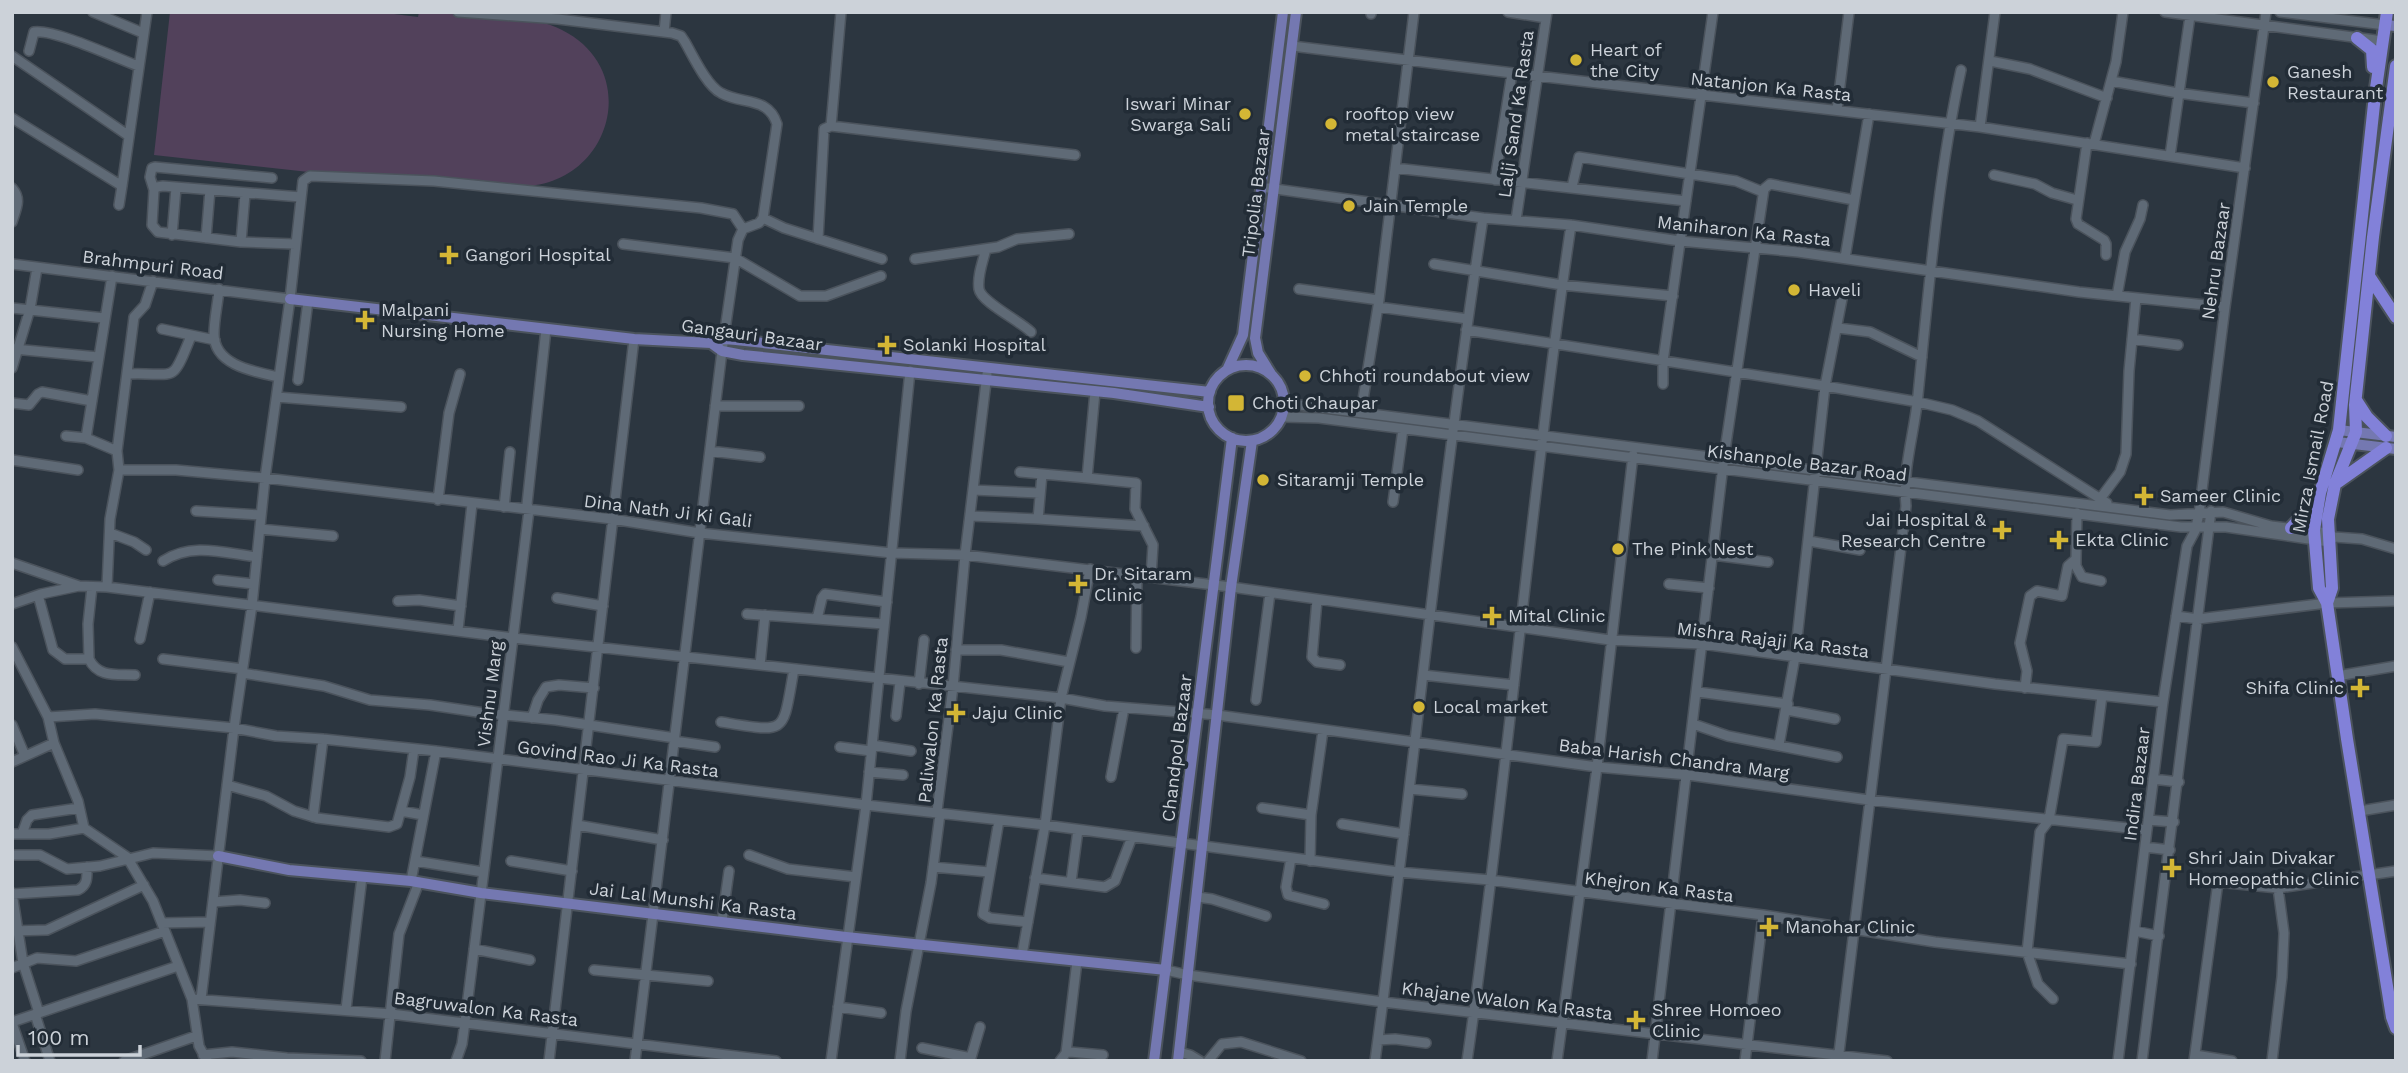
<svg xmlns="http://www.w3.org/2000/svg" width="2408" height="1073" viewBox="0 0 2408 1073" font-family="'Work Sans',sans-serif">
<rect width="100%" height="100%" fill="#2c3640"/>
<!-- green -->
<path fill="#52415b" d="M170,12H378L418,17L419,12C457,12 530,13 562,30C646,72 609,193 512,186L510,194L154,155Z"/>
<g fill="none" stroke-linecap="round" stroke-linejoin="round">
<!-- minor casing -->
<g stroke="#4b535c" stroke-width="12">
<path id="minor" d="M93,12L143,33
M458,12L558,19L672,33L681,36L685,42C693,56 707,86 721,93C742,105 768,96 777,124L763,218L759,223L743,229L738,240L722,351L635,1061
M1508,12L1546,18
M2165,12L2383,41
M2280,12L2385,25
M1371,14V12
M664,32L666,12
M1292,46L1537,76L1980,127L2245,168
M29,51L34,32C55,29 116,58 138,66
M12,56L129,136
M1990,61L2030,69L2107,98
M2111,81L2178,93L2254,103
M1837,110L1849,12
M12,118L122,186L147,12
M831,126L1075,155
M1980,127L1995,12
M2087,143L2076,219L2078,224L2104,240L2106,244V255
M2094,144L2116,62L2123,12
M2170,156L2190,16
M1395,168L1686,201
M1994,175L2035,184L2052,193L2077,200
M1495,180L1512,73
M1572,187L1579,157L1736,181L1763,192
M12,188C22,199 16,209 12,222
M1268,188L1483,218L1571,225L1680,241L1798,252L2079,292L2225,307
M154,190L150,177L152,168L155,167L272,178
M119,205L122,186
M763,218L784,228L882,259
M1516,220L1547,12
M172,235L176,188
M206,238L210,190
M818,239L824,129L831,126L841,12
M241,242L245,194
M295,244L241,242L158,232L152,225L154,190L157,187L163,186L301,197
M623,244L735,258L800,296H826L881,276
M986,249C983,261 977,276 979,289C981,302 1020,321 1031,332
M1845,258L1869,114
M915,259L998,247L1017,239L1069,234
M12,264L290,299
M1434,264L1562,285L1673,296
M112,276L86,438L117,451
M219,289C218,303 214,319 214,334C214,366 256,372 279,377
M1299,289L1379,300
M2117,296L2125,252L2140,219L2143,205
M1378,307L1468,319
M12,308L104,318
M1838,328L1870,332L1922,357
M162,329L215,340
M1466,330L1825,386L1918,402L1952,410L1978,421L2107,503
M2132,339L2178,345
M14,349L98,357
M12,368L30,309L37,268
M128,374C177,372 171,386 191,336
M298,380L308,301
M1663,384V361L1713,12
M1095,392L1087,478L1136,483L1135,509L1153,545L1151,577
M277,397L401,407
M12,403L29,405L38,394L42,392L92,401
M1284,403L2170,515L2223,512L2271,526L2328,533L2334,537L2362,539L2396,549
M715,406H799
M1361,412L1379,300L1414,12
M1282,417L1319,418L2181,527H2226L2329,542L2333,538
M66,436L86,438
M710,451L760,457
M12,460L78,470
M119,470H176L265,478L612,519L700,533L892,553L965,555L1231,587L1610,640L1702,644L1995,684L2163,702
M1020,472L1087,478
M1042,474L1038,519L1144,526
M973,490L1040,493
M2100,499L2120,472L2126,454L2129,371L2136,298
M438,500L449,413L460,374
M1393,502L1403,429
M504,507L510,452
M196,511L261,515
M2077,513L2076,559V566L2082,577L2101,581
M970,516L1038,519
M260,529L333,536
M110,533L134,542L146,550
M1809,541L1860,550
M1713,555L1768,562
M163,561C192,542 224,553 257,557
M12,563L79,586
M218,580L254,584
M1669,584L1709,588
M107,587L110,519L119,470L117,451L134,317L145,305L153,281
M38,595L53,650L65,659H89L88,624L92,587
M557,598L603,606
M1317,600L1312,657L1317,662L1340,665
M398,601L419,600L461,606
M12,604L41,594L79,586L107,587L513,638L1061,698L1105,706L1217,715L1597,767L1688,775L1869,800L2147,830
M747,614L884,624
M2176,616L2198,619L2327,603L2396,601
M817,619L822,598L825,594L887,602
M458,630L472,504
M140,639L150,592
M12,647L48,717L54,743L78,801L84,828L127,857L153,901L192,999L199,1046L207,1061
M1136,648L1137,575
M956,650H1001L1069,662
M89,659C98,678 117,674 135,675
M163,659L243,669
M760,665L765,615
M242,673L324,686L370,700L430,705L484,713L556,720L675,738
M1423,675L1514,685
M2337,676L2396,666
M919,684L924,640
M2025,688L2027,671L2020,643L2030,596L2037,591L2062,596L2068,566L2076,559
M1698,692L1788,704
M1256,700L1270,593
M1787,710L1835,719
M896,716L900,682
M48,717L95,714L234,728L276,736L323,739L436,751L866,805L1045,825L1399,872L1490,880L1763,915L1935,942L2131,964
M532,718L538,700L546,687L559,685L594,688
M721,722C789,733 782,735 794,669
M1693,724L1728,736L1837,757
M12,725L25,756
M674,741L715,747
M872,745L911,751
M1779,745L1795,657L1825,386L1842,299
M840,747L871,751
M12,762L54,743
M869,772L903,775
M1111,777L1124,708
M2153,779L2179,782
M227,785L266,796L294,811L317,818L389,827L397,824L410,777L414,749
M1410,789L1462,794
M1262,808L1311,815
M401,811L423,815
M2360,811L2396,805
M313,817L323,739
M999,820L983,914L990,918L1028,922
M2148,820L2174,822
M1342,824L1404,834
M577,825L663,840
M12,834H49L84,828
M22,834L27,820L32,815L79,808
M2145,847L2170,850
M15,855H40L67,869L100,866L153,853L218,856
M749,855L788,869L856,877
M1291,858L1286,887L1288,895L1324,904
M415,861L483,872
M511,861L572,871
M1310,861L1311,815L1323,730
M933,867L989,872
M1035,878L1105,887L1115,881L1132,837
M411,881L436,751
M1071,882L1078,830
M12,893L23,963L39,1013
M12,894L78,890C88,885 87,877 87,867
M1197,897L1212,899L1266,916
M213,902L240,900L265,903
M722,921L729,871
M162,923L210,922
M12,931L47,930L144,885
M2135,931L2159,936
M474,949L530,960
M1022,955L1045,825L1061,698L1081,617L1090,569
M12,968L37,958L76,961L165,931
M594,970L708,981
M1166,970L1188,975L1383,1002L1887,1061
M192,999L391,1014L776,1061
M201,999L234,728L252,605L265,478L290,299L303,181L310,176L434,181L701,208L733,214L743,229
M2053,999L2038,984L2027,952L2040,832L2049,820L2063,739L2096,742L2102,696
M838,1007L881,1013
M346,1009L362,877
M35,1014L50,1061
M12,1022L178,966
M12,1023L25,1061
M1378,1040L1395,1039L1426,1043
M922,1048L971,1058
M1179,1052L1190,1055L1200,1061
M1066,1053L1077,961
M203,1055L232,1052L287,1058L361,1061
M2195,1055L2232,1061
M124,1061L196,1036
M385,1061L399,934L419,882
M456,1061L462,1044L465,1022L529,510L527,504L546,329
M549,1061L634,339
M831,1061L866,805L910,371
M900,1061L906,1011L931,883L940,814L937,811L953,687L965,555L987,374
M970,1061L980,1027
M1060,1061L1066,1053L1070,1052L1103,1055
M1208,1061L1222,1044L1241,1042L1301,1061
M1375,1061C1413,780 1440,498 1483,218
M1467,1061C1507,783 1530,503 1571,225
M1557,1061L1597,767L1633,455
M1652,1061L1724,457L1764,189L1770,184L1854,200
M1745,1061L1763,915
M1838,1061L1906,506C1902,469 1915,431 1918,395C1929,286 1938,176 1961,70
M2118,1061L2163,702L2187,546L2195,531L2199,514L2225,307L2266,12
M2142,1061L2211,511
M2194,1061L2218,882L2278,888L2396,871
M2272,1061L2282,977L2284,933L2278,888"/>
</g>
<!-- major casing -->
<g stroke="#4b535c" stroke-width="14">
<path id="major" d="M2385,25L2396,26
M290,299L634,339L711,343L722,351L743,355L1114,393L1209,407
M711,343L724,339L736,340L1210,392
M1208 403a38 38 0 1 1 76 0a38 38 0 1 1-76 0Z
M1227,370L1243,335L1283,12
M1271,374L1258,353L1255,338L1296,12
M2339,430L2396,437
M2337,442L2396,449
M218,856L289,870L411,881L481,893L613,909L846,937L1166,970
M1154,1061L1232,438
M1178,1061L1231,587L1252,441"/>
</g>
<!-- highway casing -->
<g stroke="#4b535c" stroke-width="16">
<path id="highway" d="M2387,12L2375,95L2339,430L2320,493L2314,530L2319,588L2327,603L2347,739L2392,1017L2396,1028
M2357,38L2372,50L2373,67
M2369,276L2396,317
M2356,400L2367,417L2386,436
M2335,484L2386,448
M2291,528L2317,500
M2327,603L2332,588L2328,519L2335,484L2356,432L2355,405L2373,237L2396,66"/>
</g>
<!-- minor -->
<use href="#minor" stroke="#5f6a76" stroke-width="9"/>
<!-- major -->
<use href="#major" stroke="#7478b1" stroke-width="10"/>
<!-- highway -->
<use href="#highway" stroke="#8281d9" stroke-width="12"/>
</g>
<!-- markers -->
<g fill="#d3b635" stroke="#222c36" stroke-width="2.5">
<circle cx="1576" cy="60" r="7"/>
<circle cx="2273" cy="82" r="7"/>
<circle cx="1245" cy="114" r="7"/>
<circle cx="1331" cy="124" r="7"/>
<circle cx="1349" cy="206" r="7"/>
<path d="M445.5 244.5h7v7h7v7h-7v7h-7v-7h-7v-7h7z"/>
<circle cx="1794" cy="290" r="7"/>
<path d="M361.5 309.5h7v7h7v7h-7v7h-7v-7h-7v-7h7z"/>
<path d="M883.5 334.5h7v7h7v7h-7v7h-7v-7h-7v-7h7z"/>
<circle cx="1305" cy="376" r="7"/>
<rect x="1227" y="394" width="18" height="18" rx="3.5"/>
<circle cx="1263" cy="480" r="7"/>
<path d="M2140.5 485.5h7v7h7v7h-7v7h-7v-7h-7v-7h7z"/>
<path d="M1998.5 519.5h7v7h7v7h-7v7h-7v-7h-7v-7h7z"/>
<path d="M2055.5 529.5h7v7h7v7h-7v7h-7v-7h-7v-7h7z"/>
<circle cx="1618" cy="549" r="7"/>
<path d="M1074.5 573.5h7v7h7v7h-7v7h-7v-7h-7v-7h7z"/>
<path d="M1488.5 605.5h7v7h7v7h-7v7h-7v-7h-7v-7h7z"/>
<path d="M2356.5 677.5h7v7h7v7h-7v7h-7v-7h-7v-7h7z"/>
<circle cx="1419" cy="707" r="7"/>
<path d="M952.5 702.5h7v7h7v7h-7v7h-7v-7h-7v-7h7z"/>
<path d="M2168.5 857.5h7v7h7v7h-7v7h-7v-7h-7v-7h7z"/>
<path d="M1765.5 916.5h7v7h7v7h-7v7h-7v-7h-7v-7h7z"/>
<path d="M1632.5 1009.5h7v7h7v7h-7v7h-7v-7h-7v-7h7z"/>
</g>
<g text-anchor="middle" stroke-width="7" stroke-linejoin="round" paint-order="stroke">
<!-- poi labels -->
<g font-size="18" fill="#ccd2d9" stroke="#222c36" text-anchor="start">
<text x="1590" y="56">Heart of<tspan x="1590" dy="21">the City</tspan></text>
<text x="2287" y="78">Ganesh<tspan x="2287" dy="21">Restaurant</tspan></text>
<text x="1231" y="110" text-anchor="end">Iswari Minar<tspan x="1231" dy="21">Swarga Sali</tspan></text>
<text x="1345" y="120">rooftop view<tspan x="1345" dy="21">metal staircase</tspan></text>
<text x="1363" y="212">Jain Temple</text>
<text x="465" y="261">Gangori Hospital</text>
<text x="1808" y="296">Haveli</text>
<text x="381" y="316">Malpani<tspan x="381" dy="21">Nursing Home</tspan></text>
<text x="903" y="351">Solanki Hospital</text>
<text x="1319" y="382">Chhoti roundabout view</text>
<text x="1252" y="409">Choti Chaupar</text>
<text x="1277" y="486">Sitaramji Temple</text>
<text x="2160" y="502">Sameer Clinic</text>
<text x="1986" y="526" text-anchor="end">Jai Hospital &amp;<tspan x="1986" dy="21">Research Centre</tspan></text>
<text x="2075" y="546">Ekta Clinic</text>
<text x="1632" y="555">The Pink Nest</text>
<text x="1094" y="580">Dr. Sitaram<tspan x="1094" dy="21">Clinic</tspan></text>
<text x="1508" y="622">Mital Clinic</text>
<text x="2344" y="694" text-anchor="end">Shifa Clinic</text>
<text x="1433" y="713">Local market</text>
<text x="972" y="719">Jaju Clinic</text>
<text x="2188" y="864">Shri Jain Divakar<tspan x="2188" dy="21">Homeopathic Clinic</tspan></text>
<text x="1785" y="933">Manohar Clinic</text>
<text x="1652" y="1016">Shree Homoeo<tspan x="1652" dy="21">Clinic</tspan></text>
</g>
<!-- street labels -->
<g font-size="18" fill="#ccd2d9" stroke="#222c36">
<text transform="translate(1771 87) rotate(6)" y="6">Natanjon Ka Rasta</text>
<text transform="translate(1516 114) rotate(-82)" y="6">Lalji Sand Ka Rasta</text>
<text transform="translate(1256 193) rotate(-83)" y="6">Tripolia Bazaar</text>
<text transform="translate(1744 231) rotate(6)" y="6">Maniharon Ka Rasta</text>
<text transform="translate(2216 261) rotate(-82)" y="6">Nehru Bazaar</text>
<text transform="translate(153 265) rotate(7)" y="6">Brahmpuri Road</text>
<text transform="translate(752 335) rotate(8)" y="6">Gangauri Bazaar</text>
<text transform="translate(2313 457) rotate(-79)" y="6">Mirza Ismail Road</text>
<text transform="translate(1807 463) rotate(7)" y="6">Kishanpole Bazar Road</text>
<text transform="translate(668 511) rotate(7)" y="6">Dina Nath Ji Ki Gali</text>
<text transform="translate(1773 640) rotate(7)" y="6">Mishra Rajaji Ka Rasta</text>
<text transform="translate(490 694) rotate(-83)" y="6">Vishnu Marg</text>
<text transform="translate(933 720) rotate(-84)" y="6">Paliwalon Ka Rasta</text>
<text transform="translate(1177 748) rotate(-83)" y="6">Chandpol Bazaar</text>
<text transform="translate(618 759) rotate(7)" y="6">Govind Rao Ji Ka Rasta</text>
<text transform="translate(1674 759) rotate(7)" y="6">Baba Harish Chandra Marg</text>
<text transform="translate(2137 784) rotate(-83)" y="6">Indira Bazaar</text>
<text transform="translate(1659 887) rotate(7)" y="6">Khejron Ka Rasta</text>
<text transform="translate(693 901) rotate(7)" y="6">Jai Lal Munshi Ka Rasta</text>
<text transform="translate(1507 1001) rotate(7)" y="6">Khajane Walon Ka Rasta</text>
<text transform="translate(486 1009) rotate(7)" y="6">Bagruwalon Ka Rasta</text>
</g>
</g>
<!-- border -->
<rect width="2408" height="1073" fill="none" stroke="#ccd2d9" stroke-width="28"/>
<!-- scale -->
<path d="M18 1045v10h122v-10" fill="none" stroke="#ccd2d9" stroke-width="3.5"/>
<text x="28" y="1045" font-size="21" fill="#ccd2d9" stroke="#222c36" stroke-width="5" paint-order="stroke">100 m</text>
</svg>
